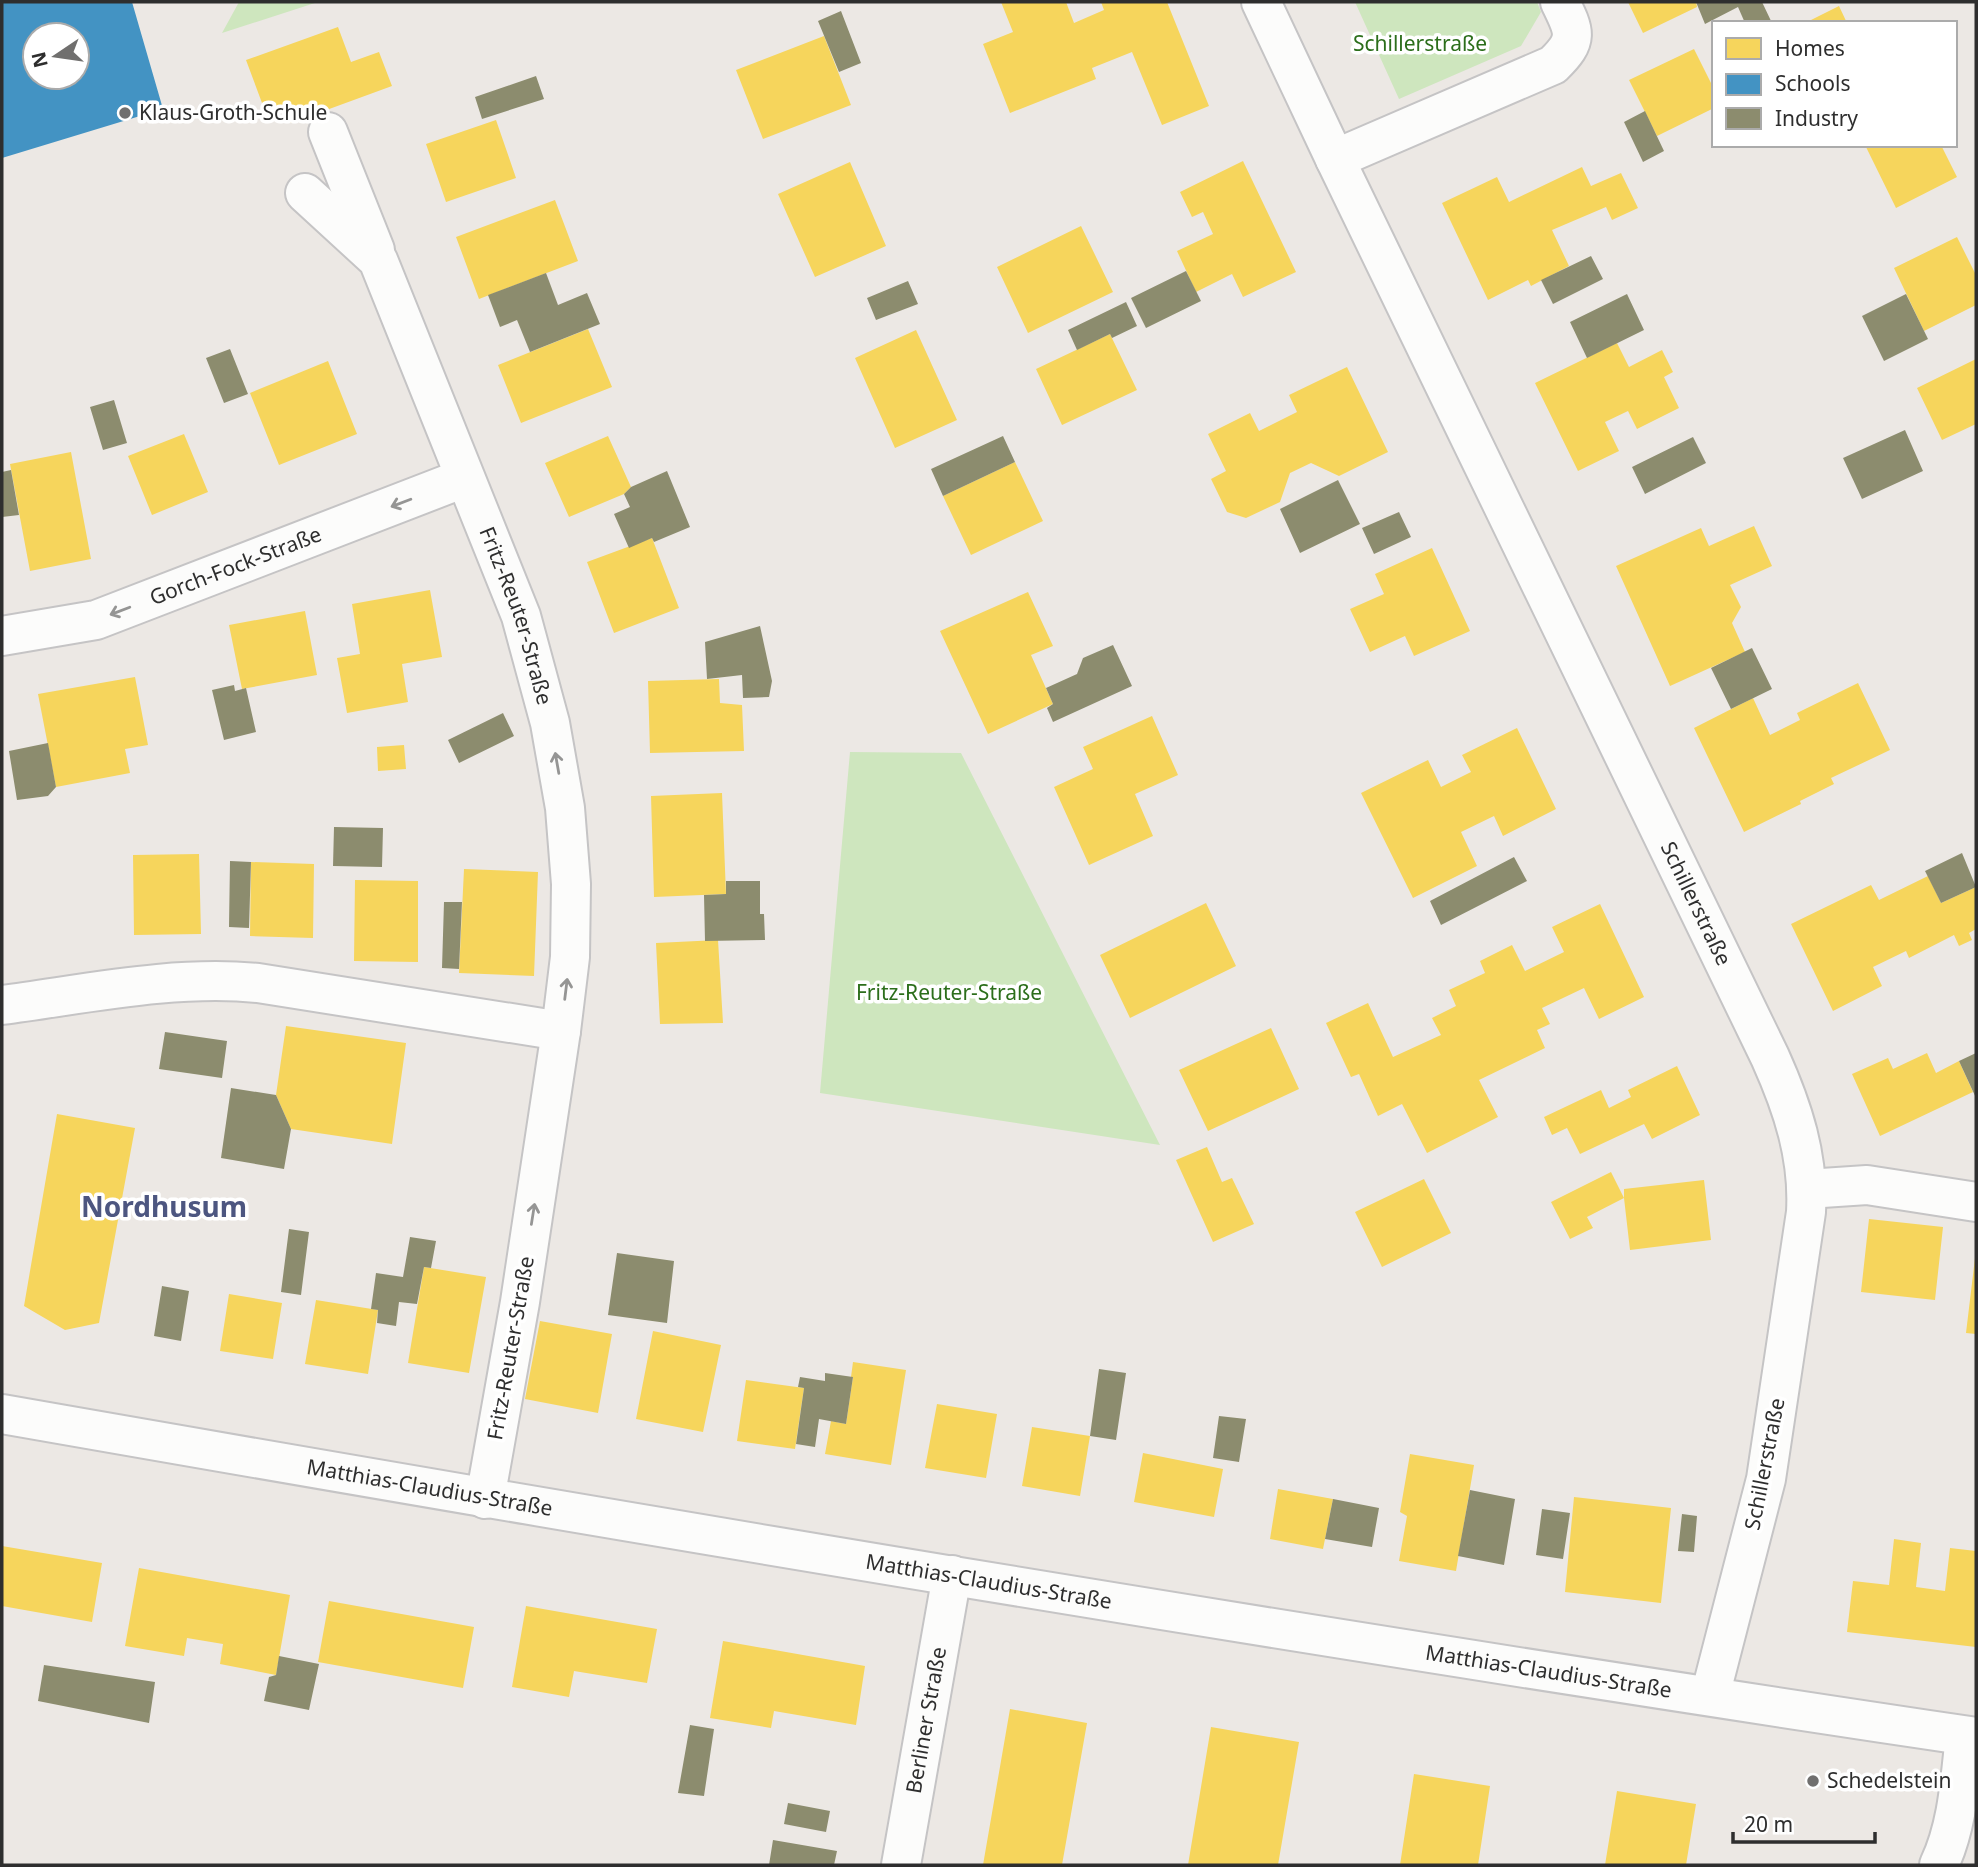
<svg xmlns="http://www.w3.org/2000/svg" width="1978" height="1867" viewBox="0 0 1978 1867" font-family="'Noto Sans',sans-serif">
<rect width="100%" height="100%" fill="#ece8e4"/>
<!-- green -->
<path fill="#cee6be" d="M239,2H318L222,33Z
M1355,2H1537L1541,12L1521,46L1399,99Z
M850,752L961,753L1160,1145L820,1093Z"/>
<!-- homes -->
<path fill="#f6d55c" d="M1001,2H1066L1074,23L1104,10L1101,2H1167L1209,106L1162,125L1132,52L1092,68L1096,79L1010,113L983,44L1013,32Z
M1628,2H1696L1697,7L1643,33Z
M1839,6L1847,23H1805Z
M338,27L351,62L379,52L392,86L291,123L284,105L265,111L246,60Z
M824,36L851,105L763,139L736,70Z
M1694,49L1714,89V108L1657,136L1629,80Z
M496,120L516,178L446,202L426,144Z
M1870,145H1941L1957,177L1896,208L1866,147Z
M1243,161L1296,272L1243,297L1232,274L1196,292L1177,251L1213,234L1203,212L1192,217L1180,192Z
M850,162L886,246L815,277L778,194Z
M1582,167L1591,186L1621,173L1638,208L1612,220L1606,207L1552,230L1569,266L1531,286L1528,280L1488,300L1442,203L1497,177L1509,202Z
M555,200L578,261L479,299L456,237Z
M1081,226L1113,292L1028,333L997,267Z
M1957,237L1976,275V305L1924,331L1894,268Z
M588,329L612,387L521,423L498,365Z
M916,330L957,420L895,448L855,358Z
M1110,334L1137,390L1062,425L1036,369Z
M1617,343L1629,367L1662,350L1673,372L1664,377L1679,408L1637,429L1628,411L1605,422L1619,451L1578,471L1535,383Z
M1976,359V424L1942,440L1917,388Z
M328,361L357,434L279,465L250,393Z
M1347,367L1388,452L1339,476L1311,463L1290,473L1280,502L1246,518L1227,512L1211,479L1226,471L1208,434L1250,413L1259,431L1297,412L1289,395Z
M184,434L208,492L152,515L128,456Z
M608,436L631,487L624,494L569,517L545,463Z
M71,452L91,559L30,571L10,464Z
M1015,462L1043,521L971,555L943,496Z
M1754,526L1772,566L1730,585L1741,607L1732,623L1745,652L1670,686L1616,566L1701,528L1709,546Z
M652,538L679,608L614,633L587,562Z
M1432,548L1470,631L1414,656L1405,636L1370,652L1350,609L1384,594L1375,574Z
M430,590L442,657L402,664L408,702L347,713L337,658L360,654L352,604Z
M1028,592L1053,646L1031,655L1053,704L988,734L940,631Z
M305,611L317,675L242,689L229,625Z
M135,677L148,745L125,749L130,773L56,787L38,694Z
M719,679L720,703L742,705L744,751L650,753L648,681Z
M1858,683L1890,750L1831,778L1834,784L1800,801L1801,804L1744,832L1694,728L1753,698L1770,735L1800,720L1797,713Z
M1152,716L1178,775L1135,794L1153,836L1089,865L1054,787L1093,769L1083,747Z
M1517,728L1556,809L1503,836L1494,816L1461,832L1477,866L1413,898L1361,793L1428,760L1441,787L1471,772L1462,755Z
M404,745L406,769L378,771L377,747Z
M722,793L726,894L654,897L651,796Z
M199,854L201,934L134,935L133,855Z
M251,862L314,864L313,938L250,936Z
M464,869L538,872L534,976L459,973Z
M1928,876L1941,903L1976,887V929L1969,933L1972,940L1959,946L1954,935L1909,958L1906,951L1873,967L1882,986L1833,1011L1791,924L1871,885L1879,900Z
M355,880L418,881V962L354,961Z
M1206,903L1236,966L1130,1018L1100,955Z
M1600,904L1644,997L1599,1019L1584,988L1542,1008L1550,1024L1537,1030L1545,1048L1479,1080L1498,1117L1427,1153L1402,1104L1378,1116L1359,1074L1351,1077L1326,1023L1368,1003L1393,1057L1441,1035L1432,1018L1456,1006L1449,990L1485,973L1480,961L1512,945L1525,971L1564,952L1552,927Z
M718,940L723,1023L660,1024L656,943Z
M286,1026L406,1043L392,1144L291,1129L276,1095Z
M1271,1028L1299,1089L1208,1131L1179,1070Z
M1927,1053L1936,1073L1959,1061L1973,1092L1880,1136L1852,1074L1888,1058L1893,1069Z
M1677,1066L1700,1115L1652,1139L1644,1124L1580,1154L1567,1128L1552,1135L1544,1117L1601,1090L1609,1108L1631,1097L1628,1090Z
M57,1114L135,1128L99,1323L65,1330L24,1306Z
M1207,1147L1222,1182L1232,1178L1254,1224L1213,1242L1176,1160Z
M1611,1172L1624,1198V1189L1704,1180L1711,1240L1630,1250L1624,1198L1587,1217L1593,1228L1570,1239L1551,1202Z
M1424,1179L1451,1233L1382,1267L1355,1212Z
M1869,1219L1943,1227L1935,1300L1861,1292Z
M1975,1258H1976V1334L1966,1333Z
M424,1267L486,1277L469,1373L408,1363Z
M229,1294L282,1303L273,1359L220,1351Z
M316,1300L378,1310L368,1374L305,1364Z
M540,1321L612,1334L598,1413L525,1399Z
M653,1331L721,1345L703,1432L636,1419Z
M853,1362L906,1370L891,1465L825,1454L831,1421L846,1424L853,1377H851Z
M746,1380L804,1388L795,1449L737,1441Z
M937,1404L997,1414L986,1478L925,1468Z
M1032,1427L1090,1436L1080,1496L1022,1486Z
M1143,1453L1223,1469L1214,1517L1134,1502Z
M1410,1454L1474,1465L1456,1571L1399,1561L1407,1516L1400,1512Z
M1278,1489L1333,1499L1323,1549L1270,1539Z
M1574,1497L1671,1508L1661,1603L1565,1592Z
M1894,1539L1921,1543L1916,1587L1945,1591L1950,1548L1976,1551V1647L1847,1632L1853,1581L1889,1585Z
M2,1546L102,1563L92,1622L2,1606Z
M139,1568L290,1595L276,1675L220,1664L223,1644L187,1638L184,1656L125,1646Z
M329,1601L474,1627L463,1688L318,1662Z
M526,1606L657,1629L647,1683L574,1671L569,1697L512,1687Z
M723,1641L865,1666L856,1725L774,1711L771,1728L710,1718Z
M1010,1709L1087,1723L1062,1865H983Z
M1211,1727L1299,1742L1278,1865H1188Z
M1414,1774L1490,1786L1478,1865H1400Z
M1617,1791L1696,1804L1686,1865H1605Z"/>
<!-- schools -->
<path fill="#4393c3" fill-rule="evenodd" d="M2,2H132L163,109L2,158ZM35,35H77V77H35Z"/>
<!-- industry -->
<path fill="#8c8c6e" d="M1696,2H1762L1772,23H1745L1738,7L1705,24Z
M841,11L861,63L839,72L818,21Z
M536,76L544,99L482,119L475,97Z
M1645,111L1664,151L1643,162L1624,122Z
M1591,256L1603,279L1553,304L1541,280Z
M1186,271L1201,301L1146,328L1131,298Z
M546,273L558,305L587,293L600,324L530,352L517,320L500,327L488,295Z
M908,281L918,304L876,320L867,298Z
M1627,294L1644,330L1587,358L1570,322Z
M1906,294L1928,339L1884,361L1862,316Z
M1126,302L1137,326L1112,338L1110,334L1077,350L1068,330Z
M230,349L248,394L224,403L206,358Z
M114,400L127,443L103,450L90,407Z
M1905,430L1923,471L1862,499L1843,458Z
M1003,436L1015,462L943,496L931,469Z
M1693,437L1706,463L1645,494L1632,467Z
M11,470L19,515L2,517V472Z
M667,471L690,527L654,542L652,538L629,548L614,514L630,507L624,494L631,487Z
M1338,480L1360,524L1300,553L1280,509Z
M1399,512L1411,537L1374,554L1362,528Z
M760,626L772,681L769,697L743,698L742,675L707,679L705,642Z
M1113,645L1132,686L1053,722L1047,708L1053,704L1046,688L1077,674L1083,658Z
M1752,648L1772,689L1731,709L1711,668Z
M234,685L235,691L246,688L256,732L224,740L212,690Z
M503,713L514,736L459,763L448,740Z
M48,743L56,787L48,796L17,800L9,751Z
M334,827L383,828L382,867L333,866Z
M1962,853L1976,887L1941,903L1925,871Z
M1514,857L1527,881L1441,925L1430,901Z
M230,861L251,862L249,928L229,927Z
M726,881H760V914H764L765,940L705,941L704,895L726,894Z
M444,902H462L459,969L442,968Z
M165,1032L227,1041L222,1078L159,1069Z
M1976,1053V1098L1959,1061Z
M231,1088L276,1095L291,1129L284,1169L221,1158Z
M289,1229L309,1232L301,1295L281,1292Z
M410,1237L436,1241L431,1268L424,1267L417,1304L399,1302L396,1326L377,1323L378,1310L371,1309L376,1273L403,1277Z
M617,1253L674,1261L667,1323L608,1315Z
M162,1286L189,1291L181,1341L154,1336Z
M1099,1369L1126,1373L1116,1440L1090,1436Z
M825,1373L853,1377L846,1424L819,1419L815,1447L796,1444L804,1388L798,1387L800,1377L825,1381Z
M1219,1416L1246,1419L1239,1462L1213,1458Z
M1470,1490L1515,1499L1504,1565L1458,1556Z
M1333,1499L1379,1508L1372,1547L1325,1539Z
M1542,1509L1570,1513L1563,1559L1536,1555Z
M1682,1514L1697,1516L1694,1552L1678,1551Z
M279,1656L319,1664L309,1710L264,1701L269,1677L276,1675Z
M44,1665L155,1682L149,1723L38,1701Z
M690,1725L714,1729L704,1796L678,1793Z
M788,1803L830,1811L826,1832L784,1824Z
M773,1840L837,1851L834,1865H769Z"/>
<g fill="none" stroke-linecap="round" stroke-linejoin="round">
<!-- street casing -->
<g stroke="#c5c4c5" stroke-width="42">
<g id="street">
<path id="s1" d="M1261,2L1335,159L1770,1057C1793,1108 1809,1157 1806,1212L1766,1479L1710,1696"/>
<path d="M328,132L375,250"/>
<path d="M1335,159L1553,65C1579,40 1575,32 1560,2"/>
<path id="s2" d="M305,193L378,260L521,616L550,723L565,808L571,884L570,957L561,1031L520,1302L485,1499"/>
<path id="s3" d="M2,636L96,620L464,478"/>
<path d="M2,1005C86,994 173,975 258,983L561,1031"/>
<path d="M1807,1189L1867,1185L1976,1202"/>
<path id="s4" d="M901,1865L952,1575"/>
<path d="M1939,1865C1958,1825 1960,1779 1965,1736"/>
</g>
</g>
<!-- secondary casing -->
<g stroke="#c5c4c5" stroke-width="42">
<g id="secondary">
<path id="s5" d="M2,1414C659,1529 1317,1639 1976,1737"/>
</g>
</g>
<!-- street -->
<use href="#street" stroke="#fcfcfb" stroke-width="38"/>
<!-- secondary -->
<use href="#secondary" stroke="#fcfcfb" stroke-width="38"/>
</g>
<!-- one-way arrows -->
<defs><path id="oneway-shaft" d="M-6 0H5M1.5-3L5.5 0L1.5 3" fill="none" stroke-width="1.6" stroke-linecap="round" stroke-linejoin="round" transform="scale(1.75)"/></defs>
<g stroke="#959594">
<use href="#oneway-shaft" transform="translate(401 503) rotate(159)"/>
<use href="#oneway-shaft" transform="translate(120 611) rotate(159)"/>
<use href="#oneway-shaft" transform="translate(557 763) rotate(-100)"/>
<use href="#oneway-shaft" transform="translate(566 989) rotate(-83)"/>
<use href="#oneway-shaft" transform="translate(533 1214) rotate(-81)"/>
</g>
<!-- markers -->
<g fill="#706f6e" stroke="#fff" stroke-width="2.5">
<circle cx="125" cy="113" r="7"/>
<circle cx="1813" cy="1781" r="7"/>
</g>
<g text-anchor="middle" stroke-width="7" stroke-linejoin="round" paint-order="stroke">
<!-- park labels -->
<g font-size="21" fill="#2c6e1b" stroke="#fff">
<text x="1420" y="51">Schillerstraße</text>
<text x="949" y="1000">Fritz-Reuter-Straße</text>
</g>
<!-- poi labels -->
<g font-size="21" fill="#2e2e2e" stroke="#fff" text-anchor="start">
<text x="139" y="120">Klaus-Groth-Schule</text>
<text x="1827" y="1788">Schedelstein</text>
</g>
<!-- street labels -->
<g font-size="21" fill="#2e2e2e" stroke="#fff">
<text dy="7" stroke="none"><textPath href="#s3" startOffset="245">Gorch-Fock-Straße</textPath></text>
<text dy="7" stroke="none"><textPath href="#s2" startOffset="481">Fritz-Reuter-Straße</textPath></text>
<text dy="7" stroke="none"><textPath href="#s1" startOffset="1001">Schillerstraße</textPath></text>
<text transform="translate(511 1348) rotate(-80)" y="7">Fritz-Reuter-Straße</text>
<text transform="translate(1765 1464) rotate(-79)" y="7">Schillerstraße</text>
<text dy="7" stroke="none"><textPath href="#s5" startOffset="434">Matthias-Claudius-Straße</textPath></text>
<text dy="7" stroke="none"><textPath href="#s5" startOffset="1001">Matthias-Claudius-Straße</textPath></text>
<text dy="7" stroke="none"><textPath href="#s5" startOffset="1568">Matthias-Claudius-Straße</textPath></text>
<text dy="7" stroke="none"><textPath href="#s4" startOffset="147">Berliner Straße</textPath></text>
</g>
<!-- district labels -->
<g font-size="28" font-weight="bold" fill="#4d5680" stroke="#fff">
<text x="164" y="1217">Nordhusum</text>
</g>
</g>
<!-- border -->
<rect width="1978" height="1867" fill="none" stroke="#2e2e2e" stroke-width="7"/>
<!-- legend -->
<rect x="1712" y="21" width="245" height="126" fill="#ffffff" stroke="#ababab" stroke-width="2"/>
<rect x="1726" y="38" width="35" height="21" fill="#f6d55c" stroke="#ababab" stroke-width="2"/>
<text x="1775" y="56" font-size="21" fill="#2e2e2e">Homes</text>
<rect x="1726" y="74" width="35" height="21" fill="#4393c3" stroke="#ababab" stroke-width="2"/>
<text x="1775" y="91" font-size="21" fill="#2e2e2e">Schools</text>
<rect x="1726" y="108" width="35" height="21" fill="#8c8c6e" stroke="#ababab" stroke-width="2"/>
<text x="1775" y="126" font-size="21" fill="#2e2e2e">Industry</text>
<!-- north arrow -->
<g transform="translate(56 56) rotate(257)"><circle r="33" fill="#ffffff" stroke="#ababab" stroke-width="2"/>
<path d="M0-5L12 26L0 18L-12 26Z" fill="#706f6e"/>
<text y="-10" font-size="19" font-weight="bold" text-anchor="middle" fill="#2e2e2e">N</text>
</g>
<!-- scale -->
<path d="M1733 1832v10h142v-10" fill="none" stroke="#2e2e2e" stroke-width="3.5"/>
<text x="1744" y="1832" font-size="21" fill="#2e2e2e" stroke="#ffffff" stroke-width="5" paint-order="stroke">20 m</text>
</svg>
